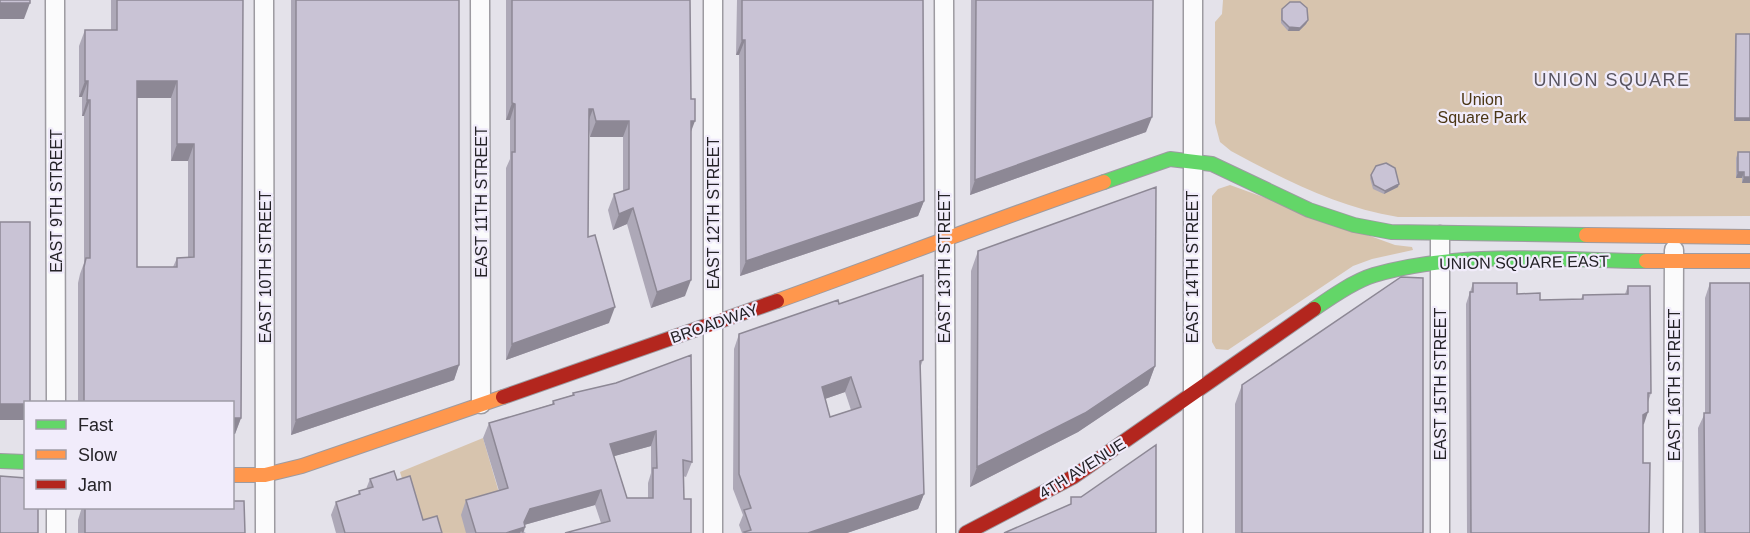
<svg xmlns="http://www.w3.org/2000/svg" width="1750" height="533" viewBox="0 0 1750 533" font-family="Arial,sans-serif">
<rect width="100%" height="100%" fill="#e4e2ea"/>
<!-- green -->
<path fill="#d7c4ae" d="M1223,0H1750V216L1398,217C1338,207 1285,180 1231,151L1220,142L1215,123V22L1222,14Z
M1230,185L1395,245L1412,247L1413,250L1372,259L1353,266L1228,350L1216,349L1212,342V196L1218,189Z
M483,438L502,503L466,533H419L400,472Z"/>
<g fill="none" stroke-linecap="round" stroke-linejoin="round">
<!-- street casing -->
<g stroke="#9d9ba1" stroke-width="21">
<path id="street" d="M55,0L56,402
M264,0L265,533
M480,0L481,404
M944,0L946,533
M1193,0V533
M1440,235V533
M56,533V508
M713,533V0
M1673,533L1674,250"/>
</g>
<!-- fast casing -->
<g stroke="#9d9ba1" stroke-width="16">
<path id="fast" d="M1104,182L1170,159L1212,164L1309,210L1354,225L1391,232L1586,235
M1314,309C1331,297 1354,281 1374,275C1460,250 1557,260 1646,261
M0,461L26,462"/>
</g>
<!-- slow casing -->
<g stroke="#9d9ba1" stroke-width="16">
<path id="slow" d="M1586,235L1750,237
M1646,261H1750
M777,301C886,262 994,220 1104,182
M232,475H265L302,466L503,397"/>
</g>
<!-- jam casing -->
<g stroke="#9d9ba1" stroke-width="16">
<path id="jam" d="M503,397L777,301
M966,533L1073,477L1314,309"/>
</g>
<!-- street -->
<use href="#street" stroke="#fbfbfc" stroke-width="18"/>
<!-- fast -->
<use href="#fast" stroke="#63d668" stroke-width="14"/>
<!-- slow -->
<use href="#slow" stroke="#ff974d" stroke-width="14"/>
<!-- jam -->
<use href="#jam" stroke="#b3261e" stroke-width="14"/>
</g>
<!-- wall -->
<path fill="#ada8b7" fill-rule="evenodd" d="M111,0H243L241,418L235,434H232V402H78V283L80,274L84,263V116H82V97H79V46L85,30H111ZM137,98H171V161H188V257L177,258L173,267H137Z
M291,0H459V365L454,380L291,435Z
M506,0H690L691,132L685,296L651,308L627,224L613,230L608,210L614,194L623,191V137H590L589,130L588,237L609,323L506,360V168L510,159V120H506Z
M737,0H923L924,201L918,216L740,276L739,55H736Z
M971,0H1153L1146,132L970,195Z
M1282,9L1308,20L1306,24L1299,31H1288L1281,23V12Z
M1736,34L1750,121H1734L1735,37Z
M1738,152H1750V183H1742V178H1736V158Z
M1371,175L1398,187L1384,194L1373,189L1370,178Z
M978,251L1155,366L1148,385L1078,432L970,487L971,271Z
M1473,283L1540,300L1581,299L1583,295L1625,294L1628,286L1651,393L1648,402L1643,424V463L1649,533H1467L1466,304Z
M1710,283L1750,533H1699L1698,428L1705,413V298Z
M839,304L923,360L920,368L924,494L918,509L847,533H742L739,525L743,515L733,489L734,349L739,334ZM845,392L851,410L830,417L825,399Z
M616,383L692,462L686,477L683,476L684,499L601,523L595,505L524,525L525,527L524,532L526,533H466L461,515L466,500L499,491L483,438L489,423L552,404L553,401L572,395L573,393ZM651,446V473L648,483V498H627L614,456Z
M1242,385L1423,533H1235V404Z
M370,479L397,480L423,520L442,533H336L331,515L336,502L358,495L359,491L366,489Z
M82,507H85L245,533H78V520Z"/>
<!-- shaded-wall -->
<path fill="#8d8895" d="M0,3H30L24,19H0Z
M1308,20L1306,24L1299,31H1288L1289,27Z
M742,40H745L739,55H736Z
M85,81H88L82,97H79Z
M137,81H177L171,98H131Z
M87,100H90L84,116H82Z
M512,103L515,104L510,120H506Z
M589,109H593L587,125Z
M1152,117L1146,132L970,195L975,180Z
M1735,118H1750V121H1734Z
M596,121H629L623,137H590Z
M691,121H695L689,137Z
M177,144H194L188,161H171Z
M1738,172H1744L1742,178H1736Z
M1744,177H1750V183H1742Z
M1399,184L1398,187L1384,194L1385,191Z
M924,201L918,216L740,276L746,261Z
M633,208L627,224L613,230L619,214Z
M691,280L685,296L651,308L657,292Z
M615,307L609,323L506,360L512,344Z
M459,365L454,380L291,435L296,420Z
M1155,366L1148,385L1078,432L970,487L977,467Z
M851,377L845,392L816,402L822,387Z
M0,404H26V416L24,420H0Z
M1648,412L1644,424L1638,427L1643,415Z
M232,418H241L235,434H232Z
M656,431L651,446L604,459L610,444Z
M601,490L595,505L524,525L525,527L523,533L521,531L520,533H506L524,522L530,509Z
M924,494L918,509L847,533H808Z"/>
<!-- building -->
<path fill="#c9c3d5" stroke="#8d8895" stroke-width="1.5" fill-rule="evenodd" d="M0,0H30V3H0Z
M117,0H243L241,418H232V402H84V267L86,258H90V100H87L88,81H85V30H117ZM137,81H177V144H194V257L177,258V267H137Z
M296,0H459V365L296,420Z
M512,0H690L691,99H695V121H691V280L657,292L633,208L619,214L614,194L629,189V121H596L593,109H589L588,237L595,235L615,307L512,344V152H515V104L512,103Z
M742,0H923L924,201L746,261L745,40H742Z
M976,0H1153L1152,117L975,180Z
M1290,2H1300L1307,8L1308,20L1300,28L1289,27L1282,20V9Z
M1736,34H1750V118H1735Z
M1738,152H1750V177H1744V172H1738Z
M1386,163L1395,168L1399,184L1385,191L1374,185L1371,175L1376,166Z
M1156,187L1155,366L1085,413L977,467L978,251Z
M0,222H30V402H26V404H0Z
M923,275V360L920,361L924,494L808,533H745L744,532L751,530L744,510L751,508L739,474V334L838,300L839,304ZM851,377L861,407L830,417L822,387Z
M1401,277L1423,278V533H1242V385Z
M1473,283H1517V294L1540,293V300L1583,299V295L1628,294V286H1650L1651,393H1648V412L1643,415V463H1650L1649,533H1471L1470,292H1473Z
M1710,283H1750V533H1705L1704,413H1710Z
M691,355L692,462L683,460L684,499H691V533H565L610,521L601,490L530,509L524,522L525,527L506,533H476L466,500L508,488L489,423L554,404L553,401L574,395L573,393L616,383ZM656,431L657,468H653V498H627L610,444Z
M1156,445V533H1004L1071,504V497H1081Z
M394,471L397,480L410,476L423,520L437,516L442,533H345L336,502L360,494L359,491L373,487L370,479Z
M0,476L26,478V507H38V533H0Z
M232,501H244L245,533H85V507H232Z"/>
<g text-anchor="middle" stroke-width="4.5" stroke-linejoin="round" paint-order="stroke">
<!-- park labels -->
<g font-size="16" fill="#4b3614" stroke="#f1ecfb">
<text x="1482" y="105">Union<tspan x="1482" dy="18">Square Park</tspan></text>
</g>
<!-- street labels -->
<g font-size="16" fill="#252328" stroke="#f1ecfb">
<text transform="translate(56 201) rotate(-90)" y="6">EAST 9TH STREET</text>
<text transform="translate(481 202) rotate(-90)" y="6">EAST 11TH STREET</text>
<text transform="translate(713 213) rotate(-90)" y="6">EAST 12TH STREET</text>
<text transform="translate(1524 262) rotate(-1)" y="6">UNION SQUARE EAST</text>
<text transform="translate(265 267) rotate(-90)" y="6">EAST 10TH STREET</text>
<text transform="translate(944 267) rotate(-90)" y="6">EAST 13TH STREET</text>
<text transform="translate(1192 267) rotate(-90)" y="6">EAST 14TH STREET</text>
<text transform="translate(714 323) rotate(-19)" y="6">BROADWAY</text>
<text transform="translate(1440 384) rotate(-90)" y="6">EAST 15TH STREET</text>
<text transform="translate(1674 385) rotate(-90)" y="6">EAST 16TH STREET</text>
<text transform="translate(1082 468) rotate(-32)" y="6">4TH AVENUE</text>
</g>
<!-- neighbourhood labels -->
<g font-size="18" letter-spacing="1.5" fill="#585460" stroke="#f1ecfb">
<text x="1612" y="86">UNION SQUARE</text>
</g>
</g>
<!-- legend -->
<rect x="24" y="401" width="210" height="108" fill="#f1ecfb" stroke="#9f9ca7" stroke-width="1.5"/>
<rect x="36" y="420" width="30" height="9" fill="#63d668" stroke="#9f9ca7" stroke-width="1.5"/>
<text x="78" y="431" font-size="18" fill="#252328">Fast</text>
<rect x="36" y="450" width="30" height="9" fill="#ff974d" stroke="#9f9ca7" stroke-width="1.5"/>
<text x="78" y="461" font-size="18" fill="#252328">Slow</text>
<rect x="36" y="480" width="30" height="9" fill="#b3261e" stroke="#9f9ca7" stroke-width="1.5"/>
<text x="78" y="491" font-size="18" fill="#252328">Jam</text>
</svg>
